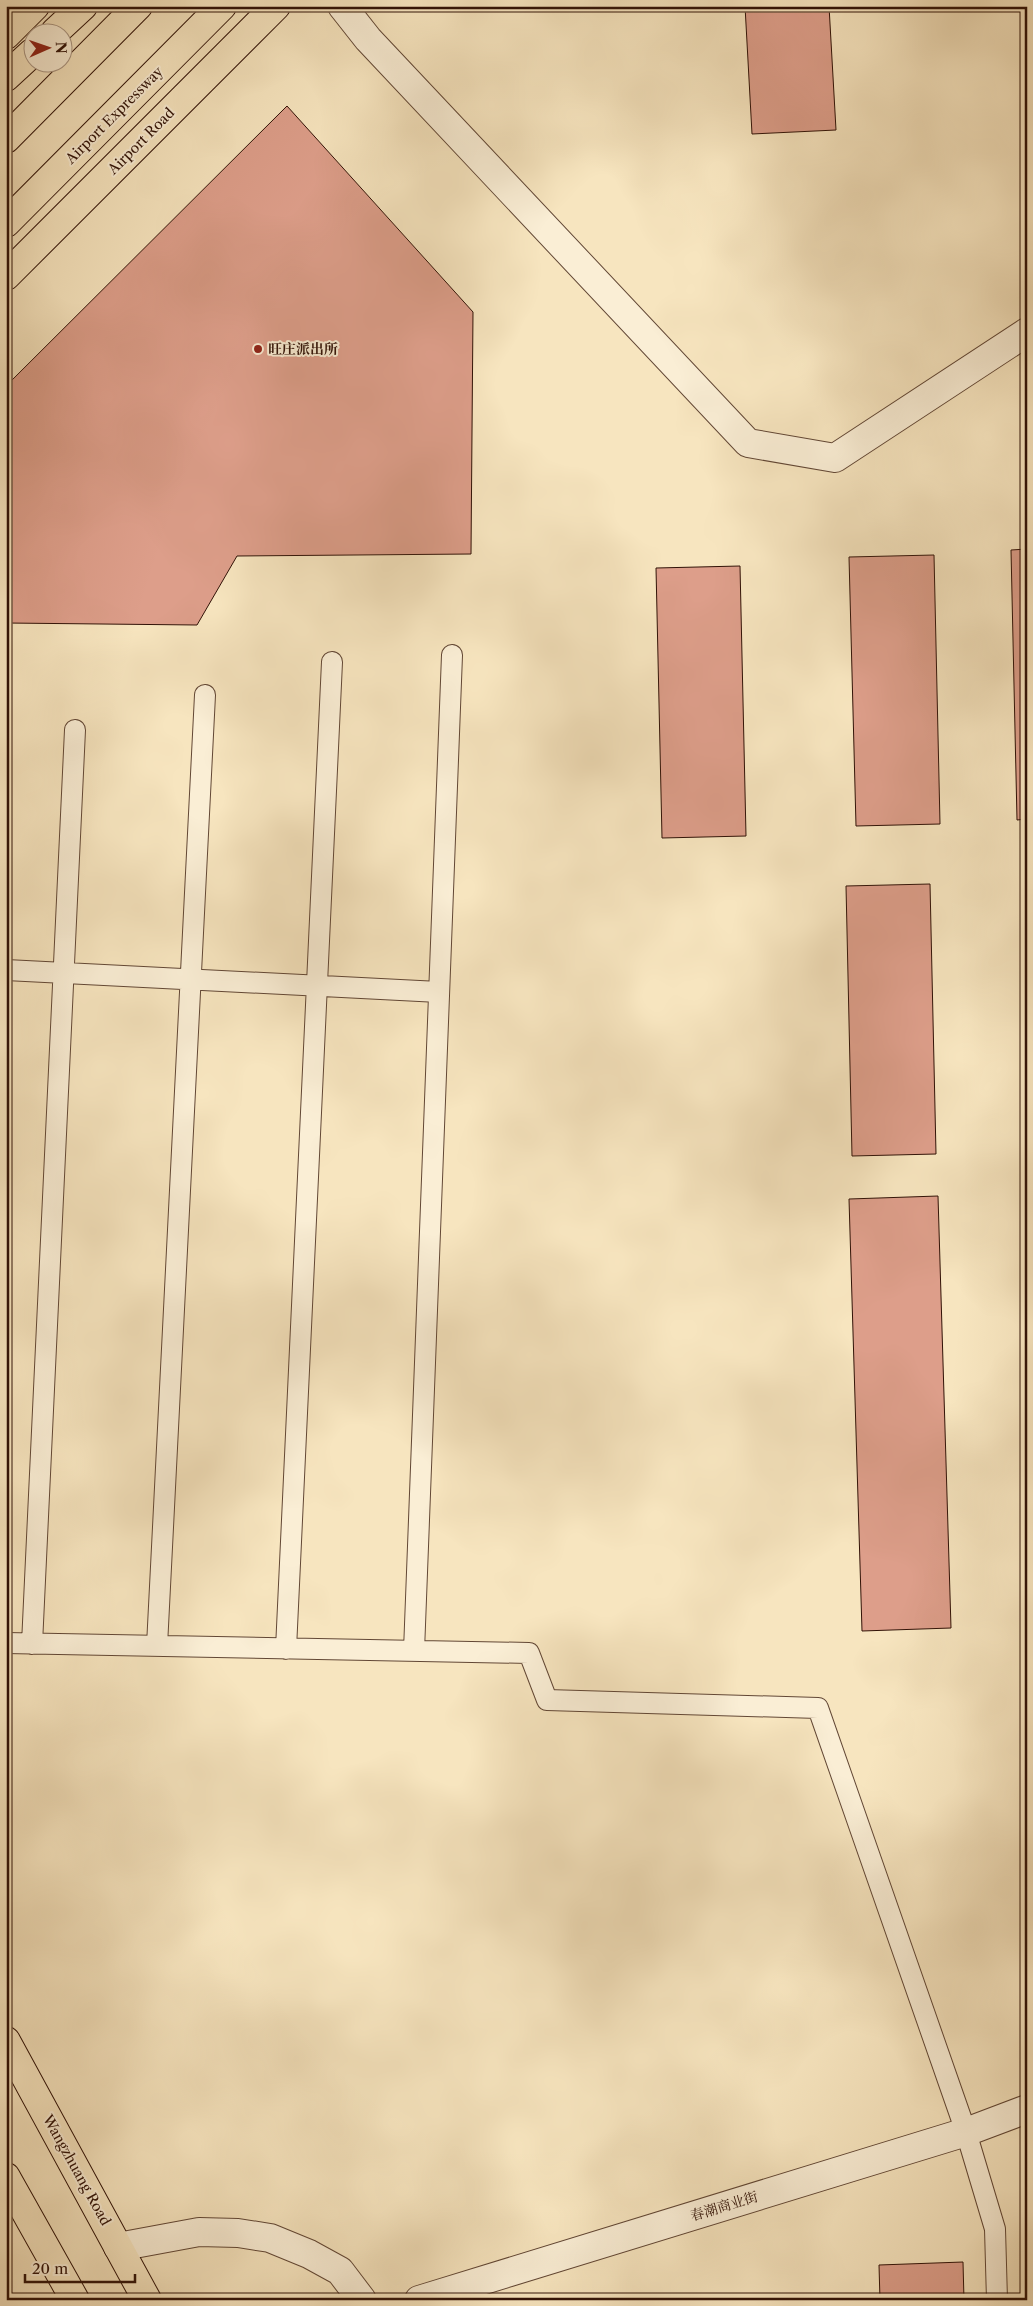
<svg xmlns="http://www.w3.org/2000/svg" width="1033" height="2306" viewBox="0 0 1033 2306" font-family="'Libre Caslon Text','Noto Serif SC',serif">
<rect width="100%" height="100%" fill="#f7e5bf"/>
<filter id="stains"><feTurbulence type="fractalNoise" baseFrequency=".004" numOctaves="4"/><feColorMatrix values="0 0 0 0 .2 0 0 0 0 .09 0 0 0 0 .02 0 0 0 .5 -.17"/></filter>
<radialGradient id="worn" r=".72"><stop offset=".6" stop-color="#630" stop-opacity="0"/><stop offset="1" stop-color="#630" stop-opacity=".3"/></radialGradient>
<!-- building -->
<path fill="#dd9e8a" stroke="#311207" d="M745,6H829L836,130L752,134Z
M287,106L473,312L471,554L237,556L197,625L6,623V386Z
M1027,549V819L1017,820L1011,550Z
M934,555L940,824L856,826L849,557Z
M740,566L746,836L662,838L656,568Z
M930,884L936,1154L852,1156L846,886Z
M938,1196L951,1628L862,1631L849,1199Z
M963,2262L964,2300H880L879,2265Z"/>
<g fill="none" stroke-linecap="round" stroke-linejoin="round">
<!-- lane casing -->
<g stroke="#624735" stroke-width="22">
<path id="lane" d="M6,970L439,992
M6,1643L529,1653L547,1700L818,1708L966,2132L995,2229L997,2300
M32,1644L75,730
M157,1646L205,695
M286,1649L332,662
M414,1651L452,655"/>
</g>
<!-- street casing -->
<g stroke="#624735" stroke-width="30">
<path id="street" d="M342,6L368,39L748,443L835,458L1027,332
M118,2247L199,2232L238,2233L270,2238L309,2254L340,2271L362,2300
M419,2300L966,2132L1027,2109"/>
</g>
<!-- primary casing -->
<g stroke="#311207" stroke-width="30">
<path id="primary" d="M55,32L83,6
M6,77L32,53
M6,276L276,6
M6,2041L147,2300
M6,2177L75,2300"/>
</g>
<!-- highway casing -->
<g stroke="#311207" stroke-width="30">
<path id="highway" d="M6,35L35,6
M6,139L138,6
M6,223L222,6"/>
</g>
<!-- lane -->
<use href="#lane" stroke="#faeed5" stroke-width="20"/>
<!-- street -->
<use href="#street" stroke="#faeed5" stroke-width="28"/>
<!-- primary -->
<use href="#primary" stroke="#f7e5bf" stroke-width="28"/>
<!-- highway -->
<use href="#highway" stroke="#f7e5bf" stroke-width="28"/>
</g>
<!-- markers -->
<circle fill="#8f2418" stroke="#faeed5" stroke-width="2" cx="258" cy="349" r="5"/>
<g text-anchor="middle" stroke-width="4" stroke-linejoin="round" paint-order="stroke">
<!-- street labels -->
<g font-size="14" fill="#311207" stroke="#faeed5">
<text transform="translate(114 115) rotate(-45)" y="5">Airport Expressway</text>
<text transform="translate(141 141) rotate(-45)" y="5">Airport Road</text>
<text transform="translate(77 2170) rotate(61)" y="5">Wangzhuang Road</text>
<text transform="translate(724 2206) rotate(-17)" y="5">春潮商业街</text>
</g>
<!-- poi labels -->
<g font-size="14" font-weight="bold" fill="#311207" stroke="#faeed5" text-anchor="start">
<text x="268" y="354">旺庄派出所</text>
</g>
</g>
<!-- margin -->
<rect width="1033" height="2306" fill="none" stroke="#f7e5bf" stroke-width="25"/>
<rect x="8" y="8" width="1018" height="2291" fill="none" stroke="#311207" stroke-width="2.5"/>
<rect x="12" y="12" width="1008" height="2281" fill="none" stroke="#311207"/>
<!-- north arrow -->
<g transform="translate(48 48) rotate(88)"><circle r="24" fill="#faeed5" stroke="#aa9683"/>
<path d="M0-4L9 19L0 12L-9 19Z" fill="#8f2418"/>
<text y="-8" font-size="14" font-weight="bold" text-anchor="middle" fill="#311207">N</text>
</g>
<!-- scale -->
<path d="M25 2274v8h110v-8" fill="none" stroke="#311207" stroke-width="2.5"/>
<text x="32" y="2274" font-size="15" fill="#311207" stroke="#faeed5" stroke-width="4" paint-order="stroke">20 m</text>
<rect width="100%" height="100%" filter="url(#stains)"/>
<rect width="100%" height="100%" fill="url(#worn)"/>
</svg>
